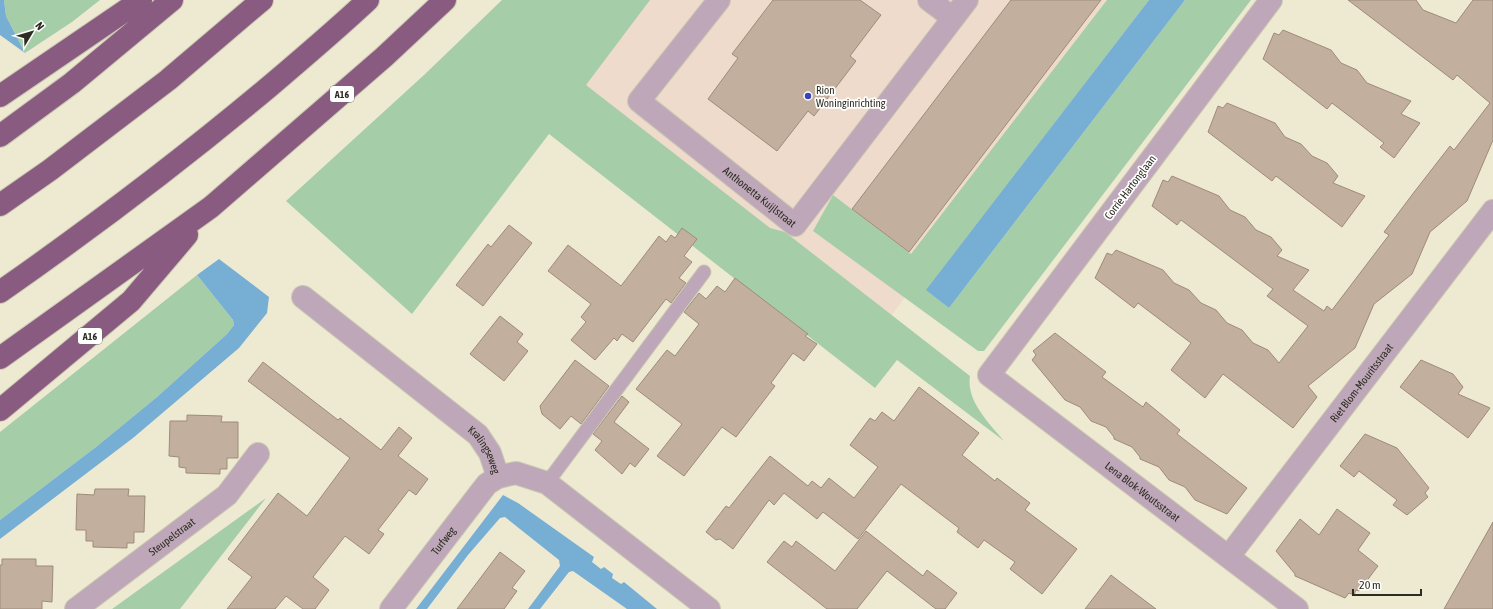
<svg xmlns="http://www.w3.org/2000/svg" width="1493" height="609" viewBox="0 0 1493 609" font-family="'Asap Condensed',sans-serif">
<rect width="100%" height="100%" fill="#eeead1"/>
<!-- industrial -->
<path fill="#eedbcc" d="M569,0H1127L879,332L521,39Z"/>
<!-- green -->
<path fill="#a5cea8" d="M4,0H100L72,22L25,53L6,16Z
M502,0H650L586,85L770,228L785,232L970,376C966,401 989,423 1004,441L897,360L875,388L549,134L412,314L286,201L424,75Z
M1107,0H1149L927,290L949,308L1185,0H1251L984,351H978L813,231L833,195L911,254Z
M197,275L233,320L234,325L227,334L157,397L96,447L0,520V432Z
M266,498L180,609H112Z"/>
<!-- water -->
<path fill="#77aed4" d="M0,0H4L6,16L25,53L0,35Z
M1149,0H1185L949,308L926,290Z
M219,259L269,297L267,313L239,348L133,438L0,539V520L96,447L157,397L227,334L234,325L233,320L197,275Z
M503,495L518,503L594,557L592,562L601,569L604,567L613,574L612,578L621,584L624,582L657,609H627L573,571L569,572L540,609H528L560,566L559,560L505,517L500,518L468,555L427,609H416Z"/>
<!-- building -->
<path fill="#c2af9d" stroke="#9e8b7a" d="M773,0H860L881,15L850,56L856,61L814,116L808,111L777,151L708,99L738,58L732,54Z
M1011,0H1101L909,252L852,209Z
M1348,0H1416L1423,10L1456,23L1473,0H1493V140L1467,201L1430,232L1412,274L1374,304L1355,348L1308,386L1317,397L1293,428L1223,374L1205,398L1171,370L1191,343L1138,303L1134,308L1095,278L1107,253L1112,255L1116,250L1163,270L1174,283L1189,290L1201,303L1216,310L1227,323L1242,330L1253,343L1268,350L1279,363L1308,326L1267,296L1273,289L1181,220L1177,225L1152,206L1163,180L1168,182L1172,176L1219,196L1230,210L1245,217L1256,230L1271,237L1282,250L1277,256L1309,270L1293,290L1324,311L1327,306L1332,310L1389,235L1384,232L1415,191L1450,146L1454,150L1490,103L1457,75L1453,80Z
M1283,30L1331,50L1341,63L1357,70L1367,83L1411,101L1401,114L1420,123L1394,158L1380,147L1384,143L1357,122L1332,103L1327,109L1263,59L1274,33L1279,35Z
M1227,103L1275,123L1285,137L1301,144L1312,156L1327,163L1338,176L1333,183L1365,196L1342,227L1276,176L1272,181L1208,132L1218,106L1223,108Z
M509,225L532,243L483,306L456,285L488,244L491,247Z
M682,228L697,239L684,256L692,262L679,278L686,283L671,303L666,299L633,342L622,334L617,341L614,338L595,360L571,340L586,322L581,317L591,304L548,271L568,245L621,286L659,236L666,242L671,235L675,238Z
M735,278L808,334L805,336L817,344L804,361L793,353L771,383L775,386L736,437L722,427L684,476L657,456L682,424L636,389L667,350L675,356L699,324L684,312L699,293L706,299L717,286L725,292Z
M500,316L523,334L517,342L528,351L504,381L470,354Z
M1055,333L1106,372L1102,377L1143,407L1146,402L1180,430L1177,434L1247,488L1227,514L1195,500L1185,487L1169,480L1159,467L1140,459V457L1132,447L1114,439V437L1106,427L1091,421L1080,407L1065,400L1032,360L1036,355L1033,351Z
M575,360L609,386L581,424L571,416L560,429L542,414L540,406Z
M1421,360L1453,374L1463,387L1458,394L1490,408L1468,438L1400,387Z
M263,362L338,420L340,418L381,450L399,427L412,438L398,456L428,479L416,495L409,490L378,530L384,534L369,554L345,536L313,577L329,590L315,609H303L286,596L275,609H227L252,577L228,559L278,493L307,516L350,458L248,381Z
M919,387L979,433L962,455L995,481L997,478L1030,503L1025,510L1077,549L1042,594L1010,569L1015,562L984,540L978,548L957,532L959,528L901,484L858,539L823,512L817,519L784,493L774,505L769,500L733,549L720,539L716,540L706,532L726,506L729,508L770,456L808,486L812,481L821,488L829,478L854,498L878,467L850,445L870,418L875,421L882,412L894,421Z
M622,396L629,402L614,422L649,449L635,467L630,463L622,474L595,450L602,441L593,434Z
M187,415L222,416L221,422H238V458H227V469H220V474L186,473V468L179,467V457L169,456L170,421H187Z
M1365,434L1397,448L1429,488L1425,493L1428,497L1407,515L1393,505L1397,500L1359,471L1354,477L1340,466Z
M95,489H129L128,496H145L144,532H134V543H127V548L93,547V541H86V530H76L77,494L94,495Z
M1337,509L1370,533L1358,550L1378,566L1359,591L1356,590L1354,595L1349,593L1345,598L1295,576V574L1276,551L1300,519L1319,535Z
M1493,522V609H1444Z
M866,531L923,576L927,570L957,593L945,609H936L887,571L857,609H827L767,562L784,541L792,547L796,541L835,571Z
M500,552L525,571L512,588L517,591L504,609H457Z
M2,559H36V566H53L52,602L42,601V609H0V565H2Z
M1111,575L1120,582L1156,609H1085Z"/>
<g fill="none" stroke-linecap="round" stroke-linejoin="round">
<!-- lane casing -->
<g stroke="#cbc8b2" stroke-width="15">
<path id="lane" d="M547,483L704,272"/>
</g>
<!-- street casing -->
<g stroke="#cbc8b2" stroke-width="24">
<g id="street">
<path id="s1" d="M719,0L639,101L795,225L967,0"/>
<path d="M929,0L953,18"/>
<path id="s2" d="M1271,0L989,375L1297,609"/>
<path id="s3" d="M303,297L478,435L490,453L498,477L516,473L547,483L709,609"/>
<path id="s4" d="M1229,556L1493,211"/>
<path id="s5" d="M76,609L227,495L258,454"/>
<path id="s6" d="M391,609L480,493L487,484L498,477"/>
</g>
</g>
<!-- highway casing -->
<g stroke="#cbc8b2" stroke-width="24">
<path id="highway" d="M0,96L141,0
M0,136L72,83L172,0
M0,205L50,170L168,80L262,0
M0,292C93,227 183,159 270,86C303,58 336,30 368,0
M0,358L211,207L384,57L445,0
M0,410L131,301L187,235"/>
</g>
<!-- lane -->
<use href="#lane" stroke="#bea7b9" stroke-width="13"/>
<!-- street -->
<use href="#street" stroke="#bea7b9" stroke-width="22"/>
<!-- highway -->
<use href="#highway" stroke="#895b80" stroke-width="22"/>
</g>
<!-- markers -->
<circle fill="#3943b7" stroke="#fff" stroke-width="1.5" cx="808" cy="96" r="4"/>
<g text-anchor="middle" stroke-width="3.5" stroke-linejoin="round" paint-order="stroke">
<!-- shield labels -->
<g fill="#fff" stroke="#6c6b64" stroke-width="1">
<rect x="330" y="86" width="24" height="16" rx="3"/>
<rect x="78" y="328" width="24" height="16" rx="3"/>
</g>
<g font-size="10" font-weight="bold" fill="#2d2c22">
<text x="342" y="98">A16</text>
<text x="90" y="340">A16</text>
</g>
<!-- poi labels -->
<g font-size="11" fill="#2d2c22" stroke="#fff" text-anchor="start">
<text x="816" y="94">Rion<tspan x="816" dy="13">Woninginrichting</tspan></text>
</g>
<!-- street labels -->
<g font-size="11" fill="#2d2c22" stroke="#fff">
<text transform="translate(1130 187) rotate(-53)" y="4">Corrie Hartonglaan</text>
<text dy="4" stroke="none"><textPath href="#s1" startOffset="283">Anthonetta Kuijlstraat</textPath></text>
<text dy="4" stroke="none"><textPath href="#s4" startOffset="218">Riet Blom-Mouritsstraat</textPath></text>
<text dy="4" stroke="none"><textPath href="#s3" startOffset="239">Kralingseweg</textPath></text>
<text dy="4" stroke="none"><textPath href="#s2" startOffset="662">Lena Blok-Woutsstraat</textPath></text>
<text dy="4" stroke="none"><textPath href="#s5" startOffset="120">Steupelstraat</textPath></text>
<text dy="4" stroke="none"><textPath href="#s6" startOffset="86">Turfweg</textPath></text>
</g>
</g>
<!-- north arrow -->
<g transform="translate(32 32) rotate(52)" stroke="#ffffff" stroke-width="3" paint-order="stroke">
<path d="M0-3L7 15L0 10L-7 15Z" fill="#2d2c22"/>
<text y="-6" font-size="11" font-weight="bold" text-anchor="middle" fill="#2d2c22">N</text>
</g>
<!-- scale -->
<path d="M1353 589v6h68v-6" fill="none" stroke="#2d2c22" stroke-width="2"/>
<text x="1359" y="589" font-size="12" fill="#2d2c22" stroke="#ffffff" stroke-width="3" paint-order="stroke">20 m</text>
</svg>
